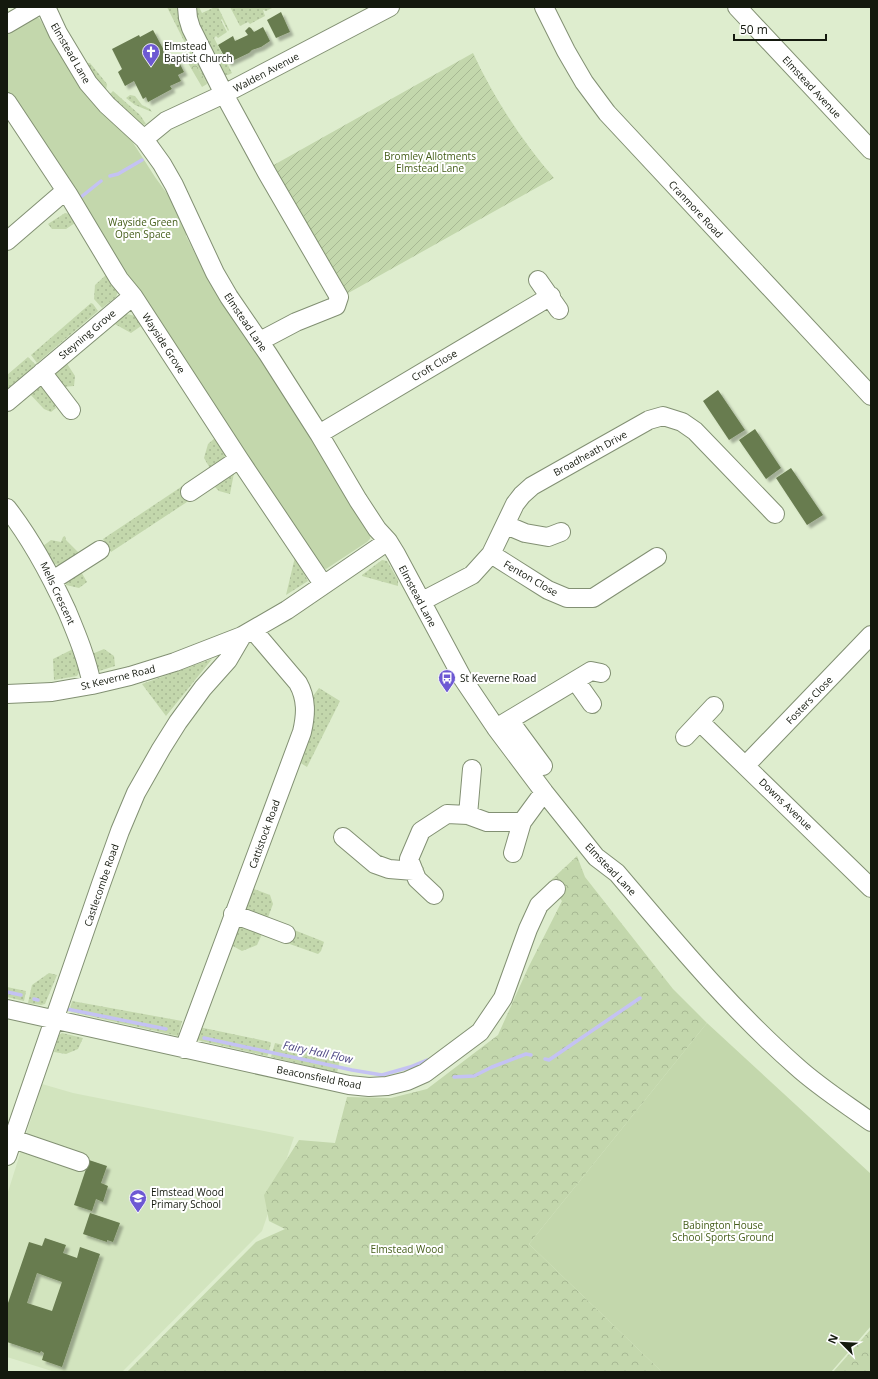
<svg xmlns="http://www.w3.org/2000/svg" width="878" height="1379" viewBox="0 0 878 1379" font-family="'Open Sans',sans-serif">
<defs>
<pattern id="grass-dots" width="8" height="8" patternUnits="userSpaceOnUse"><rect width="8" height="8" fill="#c3d7ac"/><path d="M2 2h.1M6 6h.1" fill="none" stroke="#a7b893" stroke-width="1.8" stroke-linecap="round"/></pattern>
<pattern id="forest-crowns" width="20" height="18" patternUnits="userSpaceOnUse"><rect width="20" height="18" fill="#c3d7ac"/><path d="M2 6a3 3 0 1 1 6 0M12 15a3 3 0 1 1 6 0" fill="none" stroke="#a7b893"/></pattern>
<pattern id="garden-furrows" width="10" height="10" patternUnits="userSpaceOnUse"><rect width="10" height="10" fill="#c3d7ac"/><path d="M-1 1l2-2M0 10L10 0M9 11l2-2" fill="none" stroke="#a7b893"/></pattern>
<filter id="shadow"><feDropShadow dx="3.5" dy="3.5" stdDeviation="1" flood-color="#0004"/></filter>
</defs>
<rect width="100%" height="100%" fill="#deedce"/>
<!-- built -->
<path fill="#d2e4be" d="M42,1084L73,1093L294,1137L262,1231L122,1372H55L7,1357V1195Z"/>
<!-- grass -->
<path fill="url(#grass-dots)" d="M167,7H181L209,81L207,84L191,55Z
M196,7H199L202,13L215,7H218L229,30L228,31L222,19L221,20L227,32L218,38L216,36L214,38L232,73L228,75H224L197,22Z
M230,7H274L266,11L263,10L265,16L250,24L248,22L240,26Z
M88,63H90L107,84L106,90L84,67Z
M113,91L140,115L146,124L140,126L109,98L110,94Z
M130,95L135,96L142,105L150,109L152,112L135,105L126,98Z
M65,213L70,214L75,223L66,229H52L48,224Z
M107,274L118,291L116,297L102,308L94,299L95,285Z
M91,303L93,304L98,311L37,363L31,355Z
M126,314L136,316L141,326L131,333L113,323Z
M28,357L35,364V366L7,389V375Z
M66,362L75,376L74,386L62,387L56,379V371Z
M38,386L47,387L56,399L55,406L56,408L51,412L44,409L29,393Z
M215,438L226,453L223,461L211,470L204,458L208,444Z
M234,473L230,494L219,491L213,485Z
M181,487L190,500L111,552L103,539Z
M65,536L66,540L81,555L64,566L54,564L43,546L51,540L61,542L63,537Z
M295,557L308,581L286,595Z
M382,560L387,561L398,580V586L362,576V575Z
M80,570L87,582L79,588L66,585V581Z
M75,648L80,671L77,676L54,680L53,659Z
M104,649L114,656L115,666L99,671L96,668L92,654Z
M212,659L166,716L142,684Z
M319,688L340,701L307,767L299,762L313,704V696Z
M251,888L270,895L273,904L267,920L249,914L246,906Z
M246,926L263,932L257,945L242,951L231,945L236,929Z
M289,928L322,941L324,942L321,951L318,954L284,942Z
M49,973L57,975L45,1004L41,1005L28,1003L32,985Z
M7,987L26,991L24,1001L7,997Z
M72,1001L182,1021L178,1036L76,1013L72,1012L70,1009Z
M199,1027L270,1042L271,1043L268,1055L267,1056L197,1040Z
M62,1033L83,1038L78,1049L66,1054L54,1052L59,1035Z
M275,1043L340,1059L337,1073L271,1057Z"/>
<!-- forest -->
<path fill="url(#forest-crowns)" d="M191,55L207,84L202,87L185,58Z
M577,856L585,877L673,989L707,1023L529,1244L662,1372H127L256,1242L285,1229L269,1221L264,1195L299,1140L335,1143L347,1097L391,1098L427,1089L498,1035L528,968L562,901L548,883Z
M871,1329V1372H833Z"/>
<!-- park -->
<path fill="#c3d7ac" d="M34,18H39L41,21L59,53L78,82L130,138L155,177L176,206L187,230L186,236L204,271L314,441L371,534L370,539L367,542L326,569L320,567L7,93V35L21,25Z
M707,1023L871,1174V1326L831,1372H662L529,1244Z"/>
<!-- garden -->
<path fill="url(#garden-furrows)" d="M473,53C494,98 521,140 554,178L343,296L272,166Z"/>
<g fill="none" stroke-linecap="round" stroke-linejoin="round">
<!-- stream -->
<path stroke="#c4c2f3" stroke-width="3.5" d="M110,176L118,174L142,160
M81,197L101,181
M7,992L21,995
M34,999L38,1000
M67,1009L166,1029
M204,1038L352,1070L382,1075L410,1067L427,1060
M545,1059L549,1060L640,998
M454,1077L474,1076L492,1067L526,1054L531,1055"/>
</g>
<!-- building -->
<path fill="#687b4f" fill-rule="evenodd" filter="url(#shadow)" d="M281,12L290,32L276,38L267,20Z
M249,27L251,28L254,32L263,27L270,41L261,47L252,50L249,53L228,63L218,45L233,36L235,41L248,35L245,31Z
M153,30L166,54L163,56V57L166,56L170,63H168L169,65L178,60L184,72L178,75L181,81L170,86L172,89L148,102L146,97L143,99L134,81L125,86L118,72L122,69L112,49L139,35L140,37Z
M718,390L745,430L729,440L703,401Z
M755,429L781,468L766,479L739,440Z
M791,468L823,515L807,525L776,478Z
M89,1160L107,1166L101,1183L108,1186L103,1202L96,1199L92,1211L74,1205Z
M90,1213L120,1223L113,1242L107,1240V1242L83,1234Z
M45,1238L66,1245L63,1253L77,1258L80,1247L100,1254L62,1367L42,1360L44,1353L41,1351L40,1353L7,1342V1303H8L29,1242L42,1246ZM37,1273L62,1282L52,1311L27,1303Z"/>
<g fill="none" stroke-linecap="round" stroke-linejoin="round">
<!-- minor casing -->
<g stroke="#829073" stroke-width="20">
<path id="minor" d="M46,7L58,33L88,83L107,105L144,139L162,164L174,185L215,273L229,297L268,354L319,434L358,500L377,529L388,541L396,554L463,679L496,728L544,792L596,857L617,873C674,940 730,1008 796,1066C819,1087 846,1104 871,1122
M187,7L188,18L191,28L224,94L267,173L339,297L336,306L296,322L260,341
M544,7L566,51L584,82L607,113L871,396
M737,7L871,150
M7,24L36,7
M7,102L68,194L119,279L133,296L239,459L323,584
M144,139L166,121L224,94L390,7
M7,241L65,191
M538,280L559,310
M42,372L71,410
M7,402L133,296
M319,434L551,296
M190,492L239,459
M7,508C32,540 50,574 67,611C77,635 87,659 92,685
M506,525L525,533L548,537L561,532
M491,554L548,590L567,598H593L657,557
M53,580L100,550
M422,603L430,597L472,575L491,554L515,504L522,495L532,486L649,420L663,416L682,422L695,431L775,514
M580,687L592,704
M7,694L52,692L92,685L130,676L175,662L242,636L287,610L388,541
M700,722L871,888
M496,728L591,671L601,673
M515,728L543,766
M685,737L714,706
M746,765L871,635
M468,815L472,769
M343,837L375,864L389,869L414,871
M513,853L522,822
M434,895L417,879L409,859L421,831L447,814L468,815L487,822H522L544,792
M233,914L286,934
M7,1009L349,1085L369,1087L387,1086L407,1081L425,1073L480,1032L503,998L528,929L539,905L556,889
M184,1049L302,732C306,715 307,699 298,683L253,630
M13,1139L80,1162
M7,1156L101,884L120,831L136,793L161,749L178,722L203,688L228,660L242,636"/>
</g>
<!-- minor -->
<use href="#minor" stroke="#fff" stroke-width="18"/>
</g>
<!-- icons -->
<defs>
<g id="church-pin" transform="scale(0.9)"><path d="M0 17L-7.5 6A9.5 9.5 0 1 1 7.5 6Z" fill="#6d59d3" stroke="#fff"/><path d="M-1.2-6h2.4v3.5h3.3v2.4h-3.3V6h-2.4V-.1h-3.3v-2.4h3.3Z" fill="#fff"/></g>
<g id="bus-pin" transform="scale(0.9)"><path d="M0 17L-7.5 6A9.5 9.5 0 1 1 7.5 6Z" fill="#6d59d3" stroke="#fff"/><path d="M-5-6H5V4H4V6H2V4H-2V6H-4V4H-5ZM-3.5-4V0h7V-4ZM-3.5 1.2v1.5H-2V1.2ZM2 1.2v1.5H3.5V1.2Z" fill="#fff"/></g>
<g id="school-pin" transform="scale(0.9)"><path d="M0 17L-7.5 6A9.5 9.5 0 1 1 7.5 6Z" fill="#6d59d3" stroke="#fff"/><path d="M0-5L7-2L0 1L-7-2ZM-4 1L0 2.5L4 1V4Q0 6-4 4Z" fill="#fff"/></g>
</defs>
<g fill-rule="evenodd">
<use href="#church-pin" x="151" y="52"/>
<use href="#bus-pin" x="447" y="678"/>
<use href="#school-pin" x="138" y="1198"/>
</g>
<g text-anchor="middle" stroke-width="4" stroke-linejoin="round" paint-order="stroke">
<!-- poi labels -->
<g font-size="10" fill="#14190e" stroke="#fff" text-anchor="start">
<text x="164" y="50">Elmstead<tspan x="164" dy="12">Baptist Church</tspan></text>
<text x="460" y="682">St Keverne Road</text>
<text x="151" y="1196">Elmstead Wood<tspan x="151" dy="12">Primary School</tspan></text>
</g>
<!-- street labels -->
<g font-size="10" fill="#14190e" stroke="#fff">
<text transform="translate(71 53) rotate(60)" y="4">Elmstead Lane</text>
<text transform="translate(266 72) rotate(-28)" y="4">Walden Avenue</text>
<text transform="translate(812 87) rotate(47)" y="4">Elmstead Avenue</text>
<text transform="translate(696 209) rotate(47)" y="4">Cranmore Road</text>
<text transform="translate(246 322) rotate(56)" y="4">Elmstead Lane</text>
<text transform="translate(87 334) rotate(-40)" y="4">Steyning Grove</text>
<text transform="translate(164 343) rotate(57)" y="4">Wayside Grove</text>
<text transform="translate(434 365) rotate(-31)" y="4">Croft Close</text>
<text transform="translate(590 453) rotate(-29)" y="4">Broadheath Drive</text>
<text transform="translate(531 578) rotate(30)" y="4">Fenton Close</text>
<text transform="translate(58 593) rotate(65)" y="4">Mells Crescent</text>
<text transform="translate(418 596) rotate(62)" y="4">Elmstead Lane</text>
<text transform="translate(118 677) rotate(-14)" y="4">St Keverne Road</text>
<text transform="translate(809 700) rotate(-46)" y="4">Fosters Close</text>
<text transform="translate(786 804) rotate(44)" y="4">Downs Avenue</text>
<text transform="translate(264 834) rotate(-70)" y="4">Cattistock Road</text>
<text transform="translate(611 869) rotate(46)" y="4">Elmstead Lane</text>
<text transform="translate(101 885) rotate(-71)" y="4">Castlecombe Road</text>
<text transform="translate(319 1077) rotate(11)" y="4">Beaconsfield Road</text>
</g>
<!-- park labels -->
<g font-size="10" fill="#455e1a" stroke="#fff">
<text x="430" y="160">Bromley Allotments<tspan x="430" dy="12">Elmstead Lane</tspan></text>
<text x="143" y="226">Wayside Green<tspan x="143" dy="12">Open Space</tspan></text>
<text x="723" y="1229">Babington House<tspan x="723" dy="12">School Sports Ground</tspan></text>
<text x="407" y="1253">Elmstead Wood</text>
</g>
<!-- water labels -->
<g font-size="11" font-style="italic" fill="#4d4784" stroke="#fff">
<text transform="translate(318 1052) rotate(12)" y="4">Fairy Hall Flow</text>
</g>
</g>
<!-- border -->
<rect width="878" height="1379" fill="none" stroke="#14190e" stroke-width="16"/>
<!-- north arrow -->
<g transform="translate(842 1343) rotate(294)" stroke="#ffffff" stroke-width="3" paint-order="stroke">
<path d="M0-3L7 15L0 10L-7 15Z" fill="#14190e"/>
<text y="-6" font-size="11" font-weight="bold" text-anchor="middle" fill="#14190e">N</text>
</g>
<!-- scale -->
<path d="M734 34v6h92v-6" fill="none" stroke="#14190e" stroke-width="2"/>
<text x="740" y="34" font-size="12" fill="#14190e" stroke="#ffffff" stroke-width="3" paint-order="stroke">50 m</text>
</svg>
